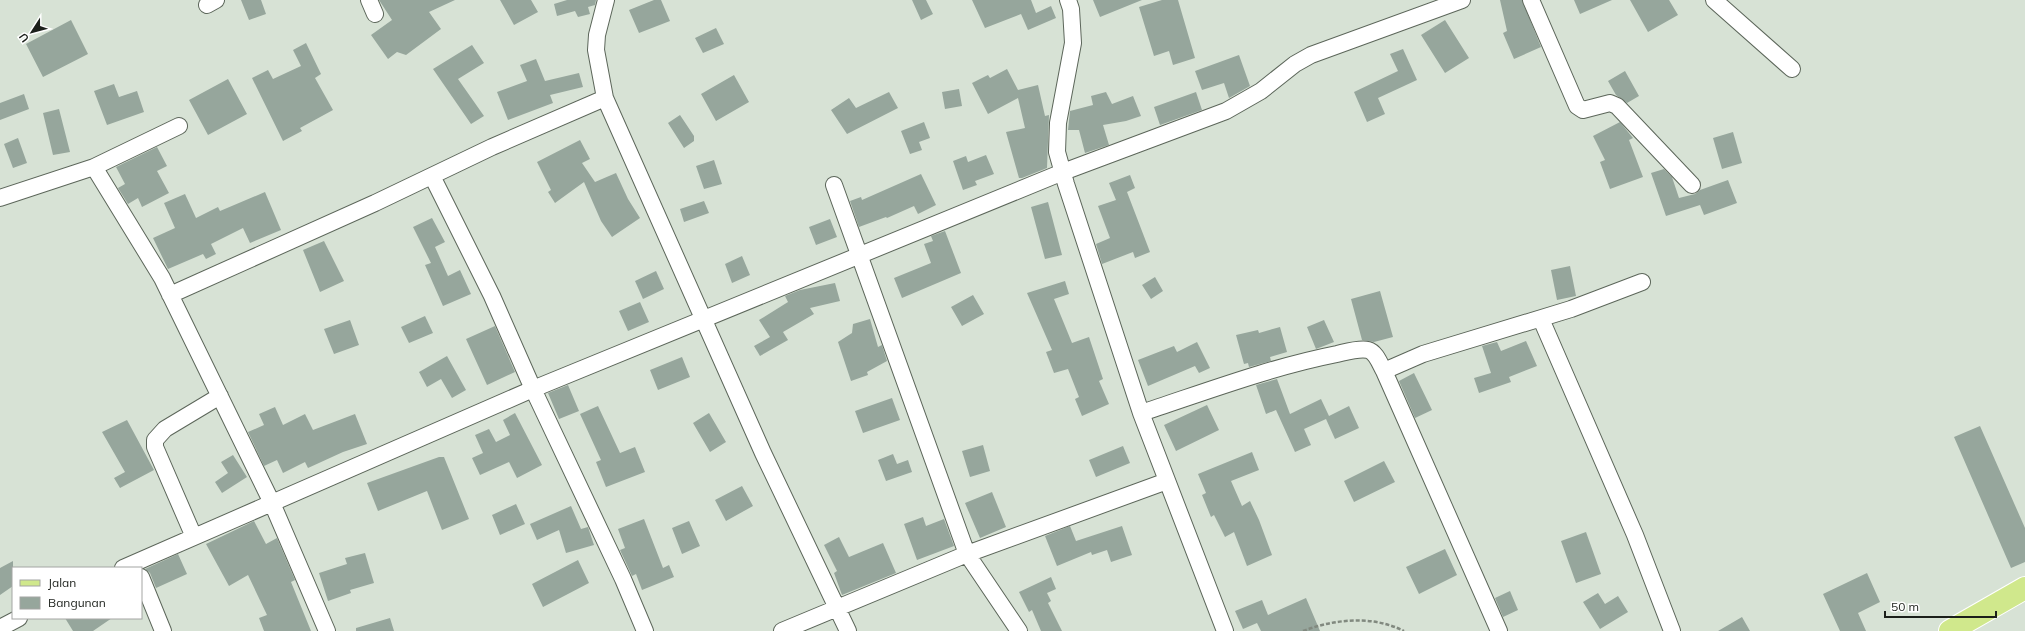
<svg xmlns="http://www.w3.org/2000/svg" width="2025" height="631" viewBox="0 0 2025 631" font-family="Mulish,sans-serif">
<rect width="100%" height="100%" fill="#d7e2d5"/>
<!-- building -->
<path fill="#96a69c" d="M241,0H261L266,14L249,20Z
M379,0H455L429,12L441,29L406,55L397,52L388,59L371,35L392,20Z
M500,0H531L538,12L514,25Z
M567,0H596L595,5L588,7L590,14L578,17L575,11L557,16L554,4Z
M654,0H661L670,21L639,33L629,10Z
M912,0H926L933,14L921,20Z
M972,0H1031L1036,13L1051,6L1056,18L1028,30L1021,14L985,28Z
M1093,0H1142L1100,17Z
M1162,0H1178L1195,58L1173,65L1169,51L1154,56L1139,7Z
M1500,0H1522L1541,47L1514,59L1503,33L1507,31Z
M1574,0H1612L1580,14Z
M1630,0H1669L1678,15L1648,32Z
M71,20L88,54L43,77L26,44Z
M1445,20L1469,58L1445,73L1421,35Z
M716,28L724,44L703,53L695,38Z
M306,43L321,74L315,78L333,110L300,128L302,131L283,141L252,78L268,70L273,79L301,66L293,50Z
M472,45L484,63L458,79L484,116L471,124L433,69Z
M1403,49L1417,80L1378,98L1385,114L1367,122L1354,92L1398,71L1390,54Z
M1239,55L1250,86L1229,98L1224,83L1202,90L1195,71Z
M536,59L545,81L579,73L583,87L550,95L553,103L508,120L497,92L527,81L520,65Z
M1007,69L1018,90L1038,85L1045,116L1049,115L1047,168L1022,178H1019L1006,132L1025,128L1018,98L988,114L972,83L988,75L990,78Z
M1625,71L1639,96L1627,103L1616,95L1608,81Z
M734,75L749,102L716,121L701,94Z
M228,79L247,114L208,135L189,100Z
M114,84L119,97L137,91L144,112L107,125L94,91Z
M959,89L962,106L945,109L942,92Z
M889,92L898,108L847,134L831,110L849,98L856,108Z
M1106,92L1112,104L1133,96L1141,116L1126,121L1103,125L1109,145L1085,153L1079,130H1068L1070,111L1093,105L1091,96Z
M1196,92L1202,110L1160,125L1154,107Z
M24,94L29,109L0,120V103Z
M59,109L70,152L53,155L43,113Z
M680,115L694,136V141L684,148L668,123Z
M924,122L930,138L919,142L922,150L910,154L901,131Z
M1620,122L1633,138L1629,140L1643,177L1610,189L1600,162L1605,160L1593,136Z
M1733,132L1742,163L1722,169L1713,138Z
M18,138L27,163L13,168L4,144Z
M580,140L590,159L582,163L595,182L616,173L628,199L640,218L612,237L601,221L584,182L555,203L548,192L551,190L537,162Z
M157,147L167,166L157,171L169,193L142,207L138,198L128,204L118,188L125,184L116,167Z
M986,155L994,174L975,181L977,185L963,190L953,161L966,156L968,162Z
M714,160L722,184L704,189L696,166Z
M1664,169L1672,177L1679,198L1695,194L1700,190L1728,180L1737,203L1704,215L1700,205L1666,216L1651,173Z
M921,174L936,205L918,214L914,206L887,218L886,217L859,227L850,201L861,197L862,200Z
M1130,175L1135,188L1127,192L1150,252L1135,258L1133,252L1102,264L1096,244L1110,238L1098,206L1116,200L1109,183Z
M265,192L281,230L250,243L243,228L211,244L216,254L206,259L203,254L168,269L153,238L175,228L164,203L185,194L196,218L218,207L220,211Z
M704,201L709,213L684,222L680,209Z
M1048,202L1062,255L1045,259L1031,207Z
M432,218L445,242L435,247L448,276L460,270L471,294L443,306L425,265L431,263L413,227Z
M830,219L837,237L816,245L809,227Z
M945,231L961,273L902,298L894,278L931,263L924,244L933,241L931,236Z
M324,241L344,281L320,292L303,250Z
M742,256L750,275L732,283L725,264Z
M1570,266L1576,296L1557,300L1551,270Z
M656,271L664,289L643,299L635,281Z
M1155,277L1163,291L1151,299L1142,285Z
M1065,281L1069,294L1054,299L1072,343L1089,337L1103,379L1099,381L1109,404L1082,416L1075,399L1079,397L1068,369L1054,373L1046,352L1052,350L1027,293Z
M835,283L840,301L810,308L814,314L783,332L788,340L760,356L754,346L770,337L759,320L788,302L785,296L800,290Z
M1380,291L1393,337L1374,342L1362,340L1351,299Z
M973,295L984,314L962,326L951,307Z
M640,302L649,322L628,331L619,311Z
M425,316L433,333L409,343L401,327Z
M870,319L878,347L882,345L887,361L867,372L868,375L851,381L838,342L852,333L853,324Z
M350,320L359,345L334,354L324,329Z
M1324,320L1334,342L1316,349L1307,327Z
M495,326L515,372L487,385L466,339Z
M1280,327L1287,352L1270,357L1271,361L1249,367L1248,363L1244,364L1236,335L1258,330L1259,333Z
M1526,341L1537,366L1509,377L1511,382L1479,393L1474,378L1491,373L1482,346L1497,342L1501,351Z
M1197,342L1210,368L1199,373L1195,366L1148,386L1138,360L1174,346L1177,352Z
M447,356L466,390L452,398L441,379L427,387L419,372Z
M682,357L690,377L658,390L650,370Z
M1414,373L1432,410L1415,418L1399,381Z
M1277,379L1290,414L1321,399L1329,416L1349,406L1359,428L1335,439L1326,419L1304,429L1311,445L1295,452L1276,410L1266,414L1256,385Z
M568,385L579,411L559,419L548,393Z
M892,398L900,420L863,433L855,411Z
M1207,405L1219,430L1176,451L1164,425Z
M598,406L620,453L635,447L645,472L606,487L596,462L601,460L580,414Z
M275,407L283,425L305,414L313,430L355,414L367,444L343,452L308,468L305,462L283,473L277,460L264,466L248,432L264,425L259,414Z
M515,413L542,465L517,478L509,462L480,475L472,458L483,453L475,435L489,429L496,442L510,435L503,420Z
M709,413L726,442L710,452L693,423Z
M127,420L154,470L120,488L114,478L125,472L102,432Z
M1980,426L2025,528V562L2011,568L1954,437Z
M983,445L990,471L970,477L962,451Z
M1123,446L1130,463L1096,477L1089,460Z
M1252,452L1259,470L1231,481L1242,506L1250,501L1259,520L1272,555L1247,566L1234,532L1225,537L1214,515L1211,517L1202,495L1206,493L1198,474Z
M893,454L897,464L908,460L912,472L886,481L878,460Z
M233,455L247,477L222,493L215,482L228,473L221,462Z
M439,457H444L469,519L442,530L427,491L378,511L367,483Z
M1384,461L1395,482L1354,502L1344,481Z
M742,486L753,506L726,521L715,500Z
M992,492L1006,527L980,538L965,503Z
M516,504L525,524L500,535L492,515Z
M571,506L581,529L588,527L594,545L566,553L559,530L537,540L530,524Z
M923,517L926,526L944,519L954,546L917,560L904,524Z
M644,519L663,568L669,565L674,577L642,590L636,574L632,576L620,550L625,548L618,529Z
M254,521L266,544L277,538L295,580L291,582L311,631H264L259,618L267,615L248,575L229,586L206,544Z
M689,521L700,546L682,554L672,528Z
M1070,526L1076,541L1122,526L1132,555L1111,562L1107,550L1092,555L1091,552L1057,566L1045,536Z
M1586,532L1601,574L1576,583L1561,541Z
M839,537L849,557L883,543L896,573L842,595L834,573L837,571L824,545Z
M1445,549L1457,575L1419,594L1406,567Z
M365,553L374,583L350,590L351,593L328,601L319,573L347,564L345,558Z
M178,554L187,574L156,588L150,573L145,569Z
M578,560L589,583L543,607L532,584Z
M13,561V586L0,595V568Z
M1867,573L1880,602L1858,613L1866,631H1840L1823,594Z
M1051,577L1056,589L1047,593L1051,601L1048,603L1062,631H1041L1032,610L1029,612L1019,592Z
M1510,591L1518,610L1503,617L1495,598Z
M1598,593L1605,604L1618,596L1628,612L1600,629L1583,602Z
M1306,598L1320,631H1261L1257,623L1243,629L1235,611L1262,600L1268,615Z
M1742,617L1750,631H1718Z
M65,618H112L93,631H73Z
M390,618L394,631H356V628Z"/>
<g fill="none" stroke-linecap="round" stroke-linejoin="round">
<!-- minor casing -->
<g stroke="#5c665a" stroke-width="18">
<path id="minor" d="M369,0L375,14
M606,0L597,35L596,50L605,98L763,453L848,631
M1068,0L1071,9L1073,43L1058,123L1057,152L1066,184L1141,413L1225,631
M1531,0L1577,106L1583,110L1610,103L1617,106L1692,185
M1714,0L1792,69
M207,5L216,0
M94,167L179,126
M432,176L492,296L533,389L623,579L645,631
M834,185L967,554L1019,631
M0,198L94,167L162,278L272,503L327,631
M170,295L375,203L492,147L605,98
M1541,319L1635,535L1672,631
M1384,371L1423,354L1571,309L1642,282
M1141,413C1205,392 1271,367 1337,354C1346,352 1359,348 1368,350C1376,352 1380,364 1384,371L1499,631
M194,537L155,447V440L165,429L220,396
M123,568L533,389L1063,172L1226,111L1261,91L1295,64L1311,55L1462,0
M141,577L163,631
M0,628L19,618
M782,631L967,554L1167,481"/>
</g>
<!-- primary casing -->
<g stroke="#fff" stroke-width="24">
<path id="primary" d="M1950,631L2025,588"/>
</g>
<!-- path -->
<path stroke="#81897f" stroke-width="2.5" stroke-dasharray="4 2" stroke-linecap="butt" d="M1303,631C1335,619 1372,615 1404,631"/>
<!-- minor -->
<use href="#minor" stroke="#fff" stroke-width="16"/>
<!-- primary -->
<use href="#primary" stroke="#d0e88c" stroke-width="22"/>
</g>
<!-- legend -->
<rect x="12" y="567" width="130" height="52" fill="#ffffff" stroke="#a4a5a3"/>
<rect x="20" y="580" width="20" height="6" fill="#d0e88c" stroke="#a4a5a3"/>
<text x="48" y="587" font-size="12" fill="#1b1f1a">Jalan</text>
<rect x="20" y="597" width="20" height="12" fill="#96a69c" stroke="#a4a5a3"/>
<text x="48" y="607" font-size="12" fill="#1b1f1a">Bangunan</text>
<!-- north arrow -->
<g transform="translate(32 32) rotate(234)" stroke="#ffffff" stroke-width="3" paint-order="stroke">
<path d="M0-3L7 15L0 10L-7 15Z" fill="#1b1f1a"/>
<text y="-6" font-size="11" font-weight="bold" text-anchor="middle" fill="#1b1f1a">U</text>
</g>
<!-- scale -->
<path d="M1885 611v6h111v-6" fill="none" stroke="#1b1f1a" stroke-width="2"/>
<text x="1891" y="611" font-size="12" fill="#1b1f1a" stroke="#ffffff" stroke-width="3" paint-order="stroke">50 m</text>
</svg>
